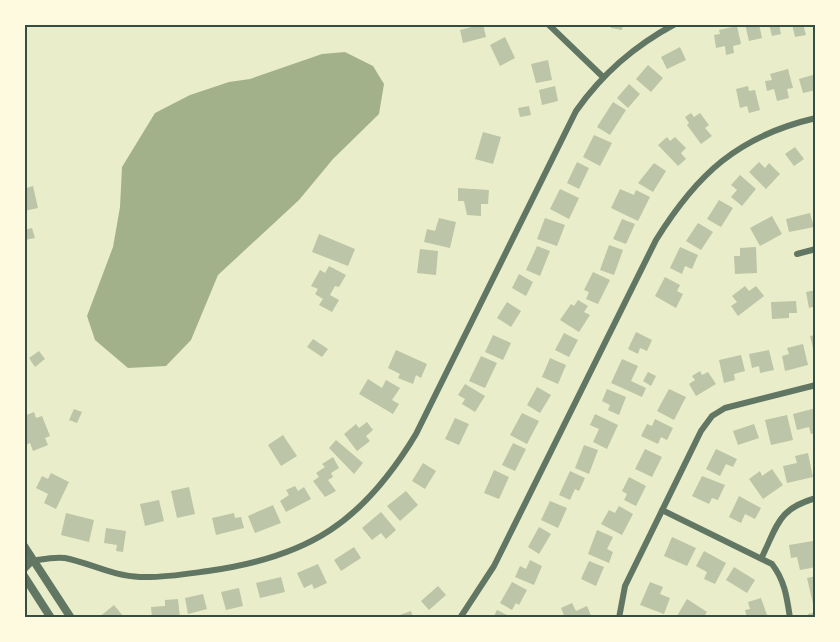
<svg xmlns="http://www.w3.org/2000/svg" width="840" height="642" viewBox="0 0 840 642" font-family="Mulish,sans-serif">
<rect width="100%" height="100%" fill="#e9edc9"/>
<!-- water -->
<path fill="#a3b18a" d="M345,52L373,66L384,84L379,114L333,159L299,200L218,275L191,340L166,366L128,368L95,340L87,316L113,247L120,207L122,167L155,113L190,95L229,82L250,79L322,54Z"/>
<!-- building -->
<path fill="#bcc5a7" d="M483,24L486,37L463,43L460,30Z
M612,24H623L622,30L611,28Z
M745,24H759L762,38L749,41Z
M769,24H779L781,34L772,36Z
M792,24H803L806,35L795,37Z
M737,26L741,44L733,46L734,53L726,55L725,46L716,48L714,35L720,34L719,30Z
M505,37L515,58L500,66L490,45Z
M680,47L686,60L667,69L661,57Z
M548,60L552,80L536,83L531,64Z
M648,65L663,78L651,92L636,79Z
M788,69L793,88L787,89L789,98L777,101L774,89L767,91L765,81L772,80L770,74Z
M816,74V90L803,93L799,79Z
M629,84L640,94L628,108L617,98Z
M555,86L558,101L542,105L539,90Z
M748,86L749,91L755,90L760,110L749,113L747,106L740,108L736,89Z
M613,102L626,110L610,135L597,127Z
M529,106L531,115L520,117L518,108Z
M691,113L694,117L700,113L709,125L705,128L712,136L701,144L687,125L689,123L685,117Z
M483,132L501,137L493,164L475,159Z
M594,135L612,143L600,166L583,157Z
M667,137L670,141L675,137L686,148L681,153L686,159L678,166L658,145Z
M795,147L804,159L794,166L785,154Z
M577,162L589,168L579,189L567,183Z
M759,162L765,168L769,163L780,174L766,189L749,172Z
M654,163L666,171L653,192L638,183Z
M740,175L756,189L742,206L731,197L737,190L731,185Z
M25,183L26,188L33,186L38,208L24,211Z
M458,188L489,190L488,204H481V216L467,215L464,201H458Z
M560,189L579,198L569,219L550,209Z
M620,189L634,195L636,190L650,197L638,221L611,208Z
M719,200L733,208L721,227L707,219Z
M810,213L814,227L789,232L786,219Z
M772,216L782,234L760,246L750,228Z
M439,218L456,222L450,248L424,242L427,229L435,231Z
M545,218L565,225L557,246L537,239Z
M622,219L635,224L626,244L613,239Z
M698,223L713,232L701,250L686,241Z
M32,228L35,238L24,240V230Z
M319,234L355,249L348,266L312,252Z
M609,245L623,250L614,275L600,270Z
M537,246L550,251L540,276L526,270Z
M680,247L698,255L692,269L685,266L682,274L670,268Z
M756,247L757,273L735,274L734,256H740V248Z
M420,249L438,251L436,275L417,273Z
M329,266L346,275L339,287L335,286L330,295L339,300L332,312L319,305L323,299L315,294L318,289L311,286L320,270L325,273Z
M593,272L610,280L598,304L586,299L589,292L584,290Z
M519,274L533,282L526,296L512,288Z
M665,277L680,285L677,291L683,294L676,308L655,296Z
M745,286L749,291L756,286L764,296L738,316L731,306L737,302L732,296Z
M816,290V306L809,308L806,292Z
M578,300L588,306L584,312L590,315L579,332L560,320L571,304L574,306Z
M796,301L797,313H789V318L772,319L771,302Z
M507,302L521,311L511,327L497,318Z
M636,332L652,340L647,351L640,348L638,354L628,349Z
M564,333L578,340L569,357L555,350Z
M493,335L511,343L503,360L485,352Z
M816,335V356H815L810,336Z
M313,339L328,349L322,357L307,347Z
M803,344L808,365L785,371L782,356L789,354L787,348Z
M396,350L427,364L421,378L416,375L413,384L398,378L400,374L388,368Z
M769,350L774,370L760,373L759,366L752,368L749,354Z
M39,351L45,359L35,367L29,358Z
M741,355L745,371L734,374L735,380L724,383L719,360Z
M481,356L497,363L485,388L469,381Z
M550,358L566,365L558,384L542,377Z
M622,359L638,366L631,381L646,388L642,397L611,383Z
M700,371L702,375L708,372L716,384L696,396L689,384L695,380L692,376Z
M648,372L656,376L651,386L643,381Z
M368,379L382,388L386,380L400,388L392,400L399,404L393,414L359,394Z
M465,384L485,396L475,412L462,404L465,399L458,395Z
M537,387L551,395L540,413L527,405Z
M607,389L626,397L619,415L608,410L610,405L602,401Z
M669,389L686,397L674,420L657,411Z
M816,408V433L811,434L809,427L797,430L793,414Z
M74,409L82,412L77,423L69,420Z
M34,412L36,418L42,416L50,436L45,438L48,445L33,451L30,443L26,445L24,439V416Z
M522,413L539,421L527,444L510,435Z
M595,414L618,425L607,449L593,442L599,429L590,425Z
M787,415L793,440L771,445L765,420Z
M455,418L469,424L459,445L445,439Z
M655,419L673,428L667,440L661,437L658,444L641,436L647,424L652,426Z
M367,422L373,430L366,436L370,441L357,451L344,434L356,424L359,428Z
M754,424L759,438L738,445L733,431Z
M283,435L297,456L281,466L268,445Z
M336,440L363,463L354,474L329,448Z
M513,443L526,449L515,471L502,465Z
M584,445L598,450L589,474L575,468Z
M645,449L662,457L652,477L635,469Z
M716,449L737,459L733,467L726,464L720,476L706,469Z
M808,453L813,477L787,483L783,466L797,463L795,456Z
M333,457L339,468L331,473L333,477L328,480L336,491L325,497L313,481L319,477L316,473L325,467L322,464Z
M423,463L436,471L425,489L412,481Z
M772,469L783,485L763,499L749,479L760,471L762,476Z
M494,470L509,477L499,499L484,493Z
M570,471L585,478L579,491L575,489L570,500L559,495Z
M51,473L69,482L56,509L44,503L48,494L36,488L42,476L48,479Z
M702,476L725,485L718,500L712,498L709,504L692,496Z
M629,477L646,486L636,506L624,500L627,494L622,491Z
M295,486L298,491L304,487L311,499L286,512L280,501L289,495L286,490Z
M189,487L195,514L177,518L171,491Z
M406,491L418,505L400,521L387,506Z
M739,496L761,508L755,519L745,514L741,523L729,517Z
M159,500L164,521L145,526L140,504Z
M550,501L567,508L558,528L541,520Z
M273,505L281,523L255,533L248,516Z
M619,506L633,514L622,535L601,524L609,510L615,513Z
M381,512L396,530L386,539L381,533L372,540L362,528Z
M66,513L94,520L89,542L61,535Z
M234,513L235,518L241,517L244,528L216,535L212,518Z
M539,527L551,534L539,554L528,547Z
M106,528L126,531L123,552L116,551L117,545L104,543Z
M597,530L613,537L607,549L613,552L609,563L588,554Z
M672,537L696,548L687,566L664,556Z
M813,541L816,567L800,570L797,557L791,558L789,545Z
M354,547L361,558L341,571L334,560Z
M704,551L726,563L715,584L704,579L707,572L696,566Z
M530,560L542,566L534,585L515,577L520,566L526,569Z
M589,561L604,567L596,586L581,579Z
M318,564L327,583L314,589L312,584L304,588L297,573Z
M734,567L755,580L747,593L726,580Z
M816,576V604H813L807,578Z
M281,577L285,592L260,598L256,583Z
M512,582L527,590L519,605L516,603L512,610L500,603Z
M650,582L663,587L660,594L670,598L664,614L640,605Z
M438,586L446,595L429,610L421,601Z
M239,588L243,606L226,610L221,592Z
M203,594L207,609L188,614L185,598Z
M761,598L768,618H747L745,610L750,609L748,602Z
M178,599L180,618H152L151,607L165,606V600Z
M687,599L707,612L703,618L677,616Z
M572,603L576,611L587,606L592,618H565L561,608Z
M114,605L123,616L98,618Z
M497,610L513,618H493Z
M411,611L413,618H391Z
M816,612V618H809L808,614Z"/>
<g fill="none" stroke-linecap="round" stroke-linejoin="round">
<!-- minor -->
<path stroke="#617663" stroke-width="6" d="M548,24L602,76
M797,254L816,249
M662,510L772,564C785,581 787,598 790,618
M762,557C778,524 778,509 816,498
M24,562C38,561 51,556 65,558C90,563 113,576 140,577C163,578 186,574 208,571C309,557 363,522 416,434L576,111C603,73 634,46 675,24
M24,570L33,561
M460,618L494,566L656,240C697,174 738,136 816,118
M619,618L625,586L701,431L712,416L725,408L816,385"/>
<!-- tertiary -->
<path stroke="#617663" stroke-width="8" d="M24,546L71,618
M24,576L51,618"/>
</g>
<!-- border -->
<rect width="840" height="642" fill="none" stroke="#fefae0" stroke-width="51"/>
<rect x="26" y="26" width="788" height="590" fill="none" stroke="#344e41" stroke-width="2"/>
</svg>
